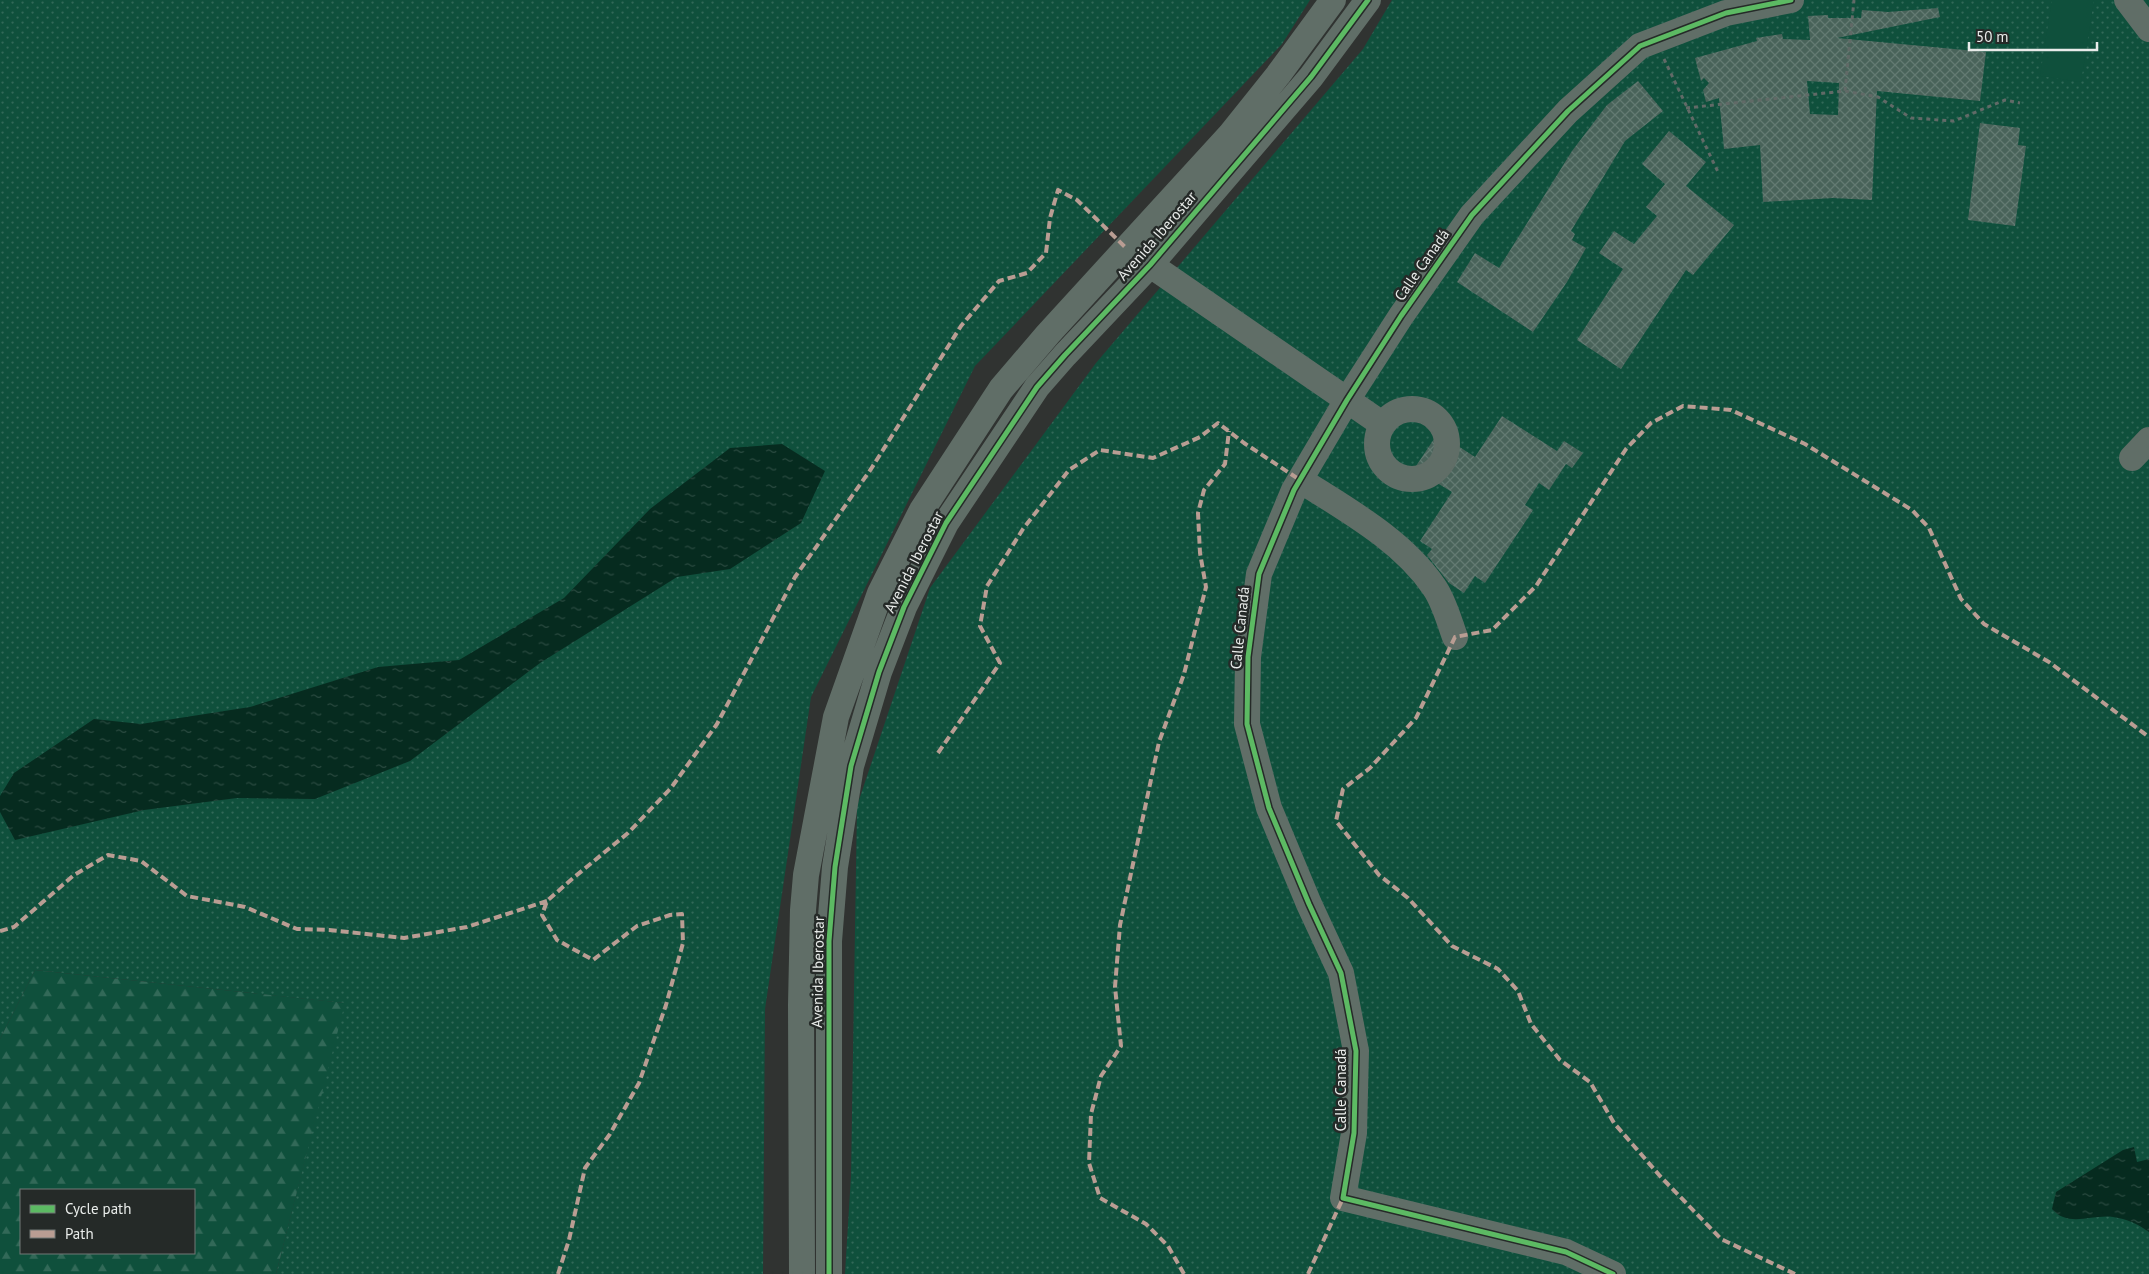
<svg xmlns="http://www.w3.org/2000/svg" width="2149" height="1274" viewBox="0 0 2149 1274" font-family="'PT Sans',sans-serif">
<defs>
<pattern id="grass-dots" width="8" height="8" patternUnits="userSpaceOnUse" patternTransform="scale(1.25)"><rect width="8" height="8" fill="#0f503c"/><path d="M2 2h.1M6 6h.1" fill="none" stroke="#326958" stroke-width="1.8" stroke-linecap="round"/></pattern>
<pattern id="forest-firs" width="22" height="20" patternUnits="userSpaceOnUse" patternTransform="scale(1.25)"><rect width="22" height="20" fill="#0f503c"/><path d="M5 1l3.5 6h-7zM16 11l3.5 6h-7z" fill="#326958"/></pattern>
<pattern id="water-ripples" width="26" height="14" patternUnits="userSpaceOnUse" patternTransform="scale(1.25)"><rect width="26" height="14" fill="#062b1f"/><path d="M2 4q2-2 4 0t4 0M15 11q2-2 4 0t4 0" fill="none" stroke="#2a4a40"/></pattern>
<pattern id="building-cross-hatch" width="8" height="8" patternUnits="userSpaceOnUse" patternTransform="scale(1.25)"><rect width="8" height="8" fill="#49635a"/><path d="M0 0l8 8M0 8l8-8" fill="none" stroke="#637a72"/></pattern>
</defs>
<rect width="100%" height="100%" fill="#303331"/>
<!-- grass -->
<path fill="url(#grass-dots)" d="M0,0H1310L1282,44L975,366L811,697L765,1009L763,1274H276L344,1003L35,970L0,1039Z
M1392,0H2149V1274H845L851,1176L857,806L930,588L1096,363L1363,49Z"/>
<!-- forest -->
<path fill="url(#forest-firs)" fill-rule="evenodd" d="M35,970L345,1003L276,1274H0V1039ZM21,1190H194V1253H21Z"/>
<!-- park -->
<path fill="#0f503c" d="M2052,0H2094L2081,82L2040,76Z"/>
<!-- water -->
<path fill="url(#water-ripples)" d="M782,444L825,471L801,523L730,569L677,577L540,663L410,761L315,799L237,798L144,810L15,840L0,812V796L14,773L94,719L141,724L250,707L378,667L459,660L564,598L650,509L730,448Z
M2134,1147L2137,1162L2149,1159V1232C2138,1224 2127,1219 2113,1217C2092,1214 2068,1228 2052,1209L2056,1192L2123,1150Z"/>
<!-- building -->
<path fill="url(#building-cross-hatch)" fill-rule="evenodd" d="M1938,8L1940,17L1837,38L1986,52L1980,101L1877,91L1872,200L1833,198L1763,202L1760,145L1724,149L1719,98L1706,102L1703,90L1709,83L1704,78L1701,81L1695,58L1757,41L1756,38L1782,34L1783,39L1810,40L1808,16L1828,15V18H1861L1862,10L1888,12ZM1807,81L1839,83L1838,115L1810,114Z
M1638,81L1663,111L1625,141L1571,231L1575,234L1572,240L1586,248L1567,282L1533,332L1457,282L1475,253L1499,268L1572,151L1607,105Z
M1980,123L2020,128L2018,145L2026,146L2015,226L1968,220Z
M1669,131L1706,162L1686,186L1734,225L1693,275L1686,270L1621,369L1577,340L1623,269L1599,253L1614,231L1634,244L1657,216L1646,207L1665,184L1642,164Z
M1502,416L1557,451L1564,441L1583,453L1572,468L1566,464L1549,490L1539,483L1525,505L1533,510L1485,583L1475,576L1464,593L1449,583L1427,555L1432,549L1420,541L1452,492L1414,469L1438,433L1475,457Z"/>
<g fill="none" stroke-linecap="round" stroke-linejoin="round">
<!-- path -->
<path stroke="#616a67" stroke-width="3" stroke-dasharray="4 4" stroke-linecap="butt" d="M1664,59L1719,174
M1845,91L1878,97L1911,118L1954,121L2005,100L2020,103
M1686,108L1845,91L1854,0"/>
<!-- minor -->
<path stroke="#606e67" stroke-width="26" d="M2127,0L2149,29
M1136,255L1382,424
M1377 444a35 35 0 1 1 70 0a35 35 0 1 1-70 0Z
M2132,458L2149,440
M1300,480C1347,510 1402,540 1434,587C1444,601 1449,621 1455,637
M802,1274L801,1005L803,910L806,875L836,717L880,593L922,510L1001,389L1048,334L1230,135L1278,75L1333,0
M829,1274V941L835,867L851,766L879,672L904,607L946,523L1037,387L1065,355L1150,265L1311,77L1368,0
M1613,1274L1566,1252L1343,1198L1354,1133L1356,1051L1341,973L1309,904L1269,808L1247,724L1248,657L1259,574L1294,490L1347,400L1401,316L1472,215L1568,111L1640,46L1726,13L1791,0"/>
<!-- quiet -->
<path stroke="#b99d93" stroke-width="4" stroke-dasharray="8 4" stroke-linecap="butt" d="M938,753L1000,663L980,626L987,586L1023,529L1069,470L1100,450L1153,458L1200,437L1218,423L1244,443L1300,480
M0,931L14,927L74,875L108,855L141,861L187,896L245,907L297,929L329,930L404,938L467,927L547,901
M558,1274L569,1240L585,1168L610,1134L639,1083L666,1005L683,943L682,914L670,915L637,926L593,960L557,940L542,915L547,901L572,879L628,833L671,788L717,724L795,577L871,469L961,326L999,281L1027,273L1046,253L1050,218L1058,190L1077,200L1127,249
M1184,1274L1168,1246L1146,1224L1100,1198L1089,1163L1091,1114L1101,1076L1121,1046L1115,987L1120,925L1159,742L1184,674L1206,587L1200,553L1198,513L1204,490L1225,464L1229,431
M1308,1274L1343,1198
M1795,1274L1721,1239L1660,1176L1614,1123L1590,1082L1560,1060L1531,1024L1518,991L1498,969L1452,946L1408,898L1379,875L1336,821L1343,789L1370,768L1416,718L1455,637L1492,630L1536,586L1626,449L1651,423L1683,406L1731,410L1805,444L1912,510L1929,528L1961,599L1984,624L2049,662L2149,737"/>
<!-- cycleway casing -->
<g stroke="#252a28" stroke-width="8">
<path id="cycleway" d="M829,1274V941L835,867L851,766L879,672L904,607L946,523L1037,387L1065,355L1150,265L1311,77L1368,0
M1613,1274L1566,1252L1343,1198L1354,1133L1356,1051L1341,973L1309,904L1269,808L1247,724L1248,657L1259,574L1294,490L1347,400L1401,316L1472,215L1568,111L1640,46L1726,13L1791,0"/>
</g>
<!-- cycleway -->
<use href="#cycleway" stroke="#5cba63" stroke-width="5"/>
</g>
<g text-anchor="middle" stroke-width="5" stroke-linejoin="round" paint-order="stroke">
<!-- street labels -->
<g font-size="15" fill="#e9ecea" stroke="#252a28">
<text transform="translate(1157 236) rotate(-49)" y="5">Avenida Iberostar</text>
<text transform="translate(1422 265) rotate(-55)" y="5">Calle Canadá</text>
<text transform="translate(914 562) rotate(-63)" y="5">Avenida Iberostar</text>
<text transform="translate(1240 628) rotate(-84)" y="5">Calle Canadá</text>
<text transform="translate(818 972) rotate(-89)" y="5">Avenida Iberostar</text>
<text transform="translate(1341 1090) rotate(-90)" y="5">Calle Canadá</text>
</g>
</g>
<!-- legend -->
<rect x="20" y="1189" width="175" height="65" fill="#252a28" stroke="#737876"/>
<rect x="30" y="1205" width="25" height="8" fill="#5cba63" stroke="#737876"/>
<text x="65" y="1214" font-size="15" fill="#e9ecea">Cycle path</text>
<rect x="30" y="1230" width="25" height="8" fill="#b99d93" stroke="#737876"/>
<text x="65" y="1239" font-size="15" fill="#e9ecea">Path</text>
<!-- scale -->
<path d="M1969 42v8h128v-8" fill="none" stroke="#e9ecea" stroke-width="2.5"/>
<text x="1976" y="42" font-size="15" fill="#e9ecea" stroke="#252a28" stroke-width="4" paint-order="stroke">50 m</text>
</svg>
